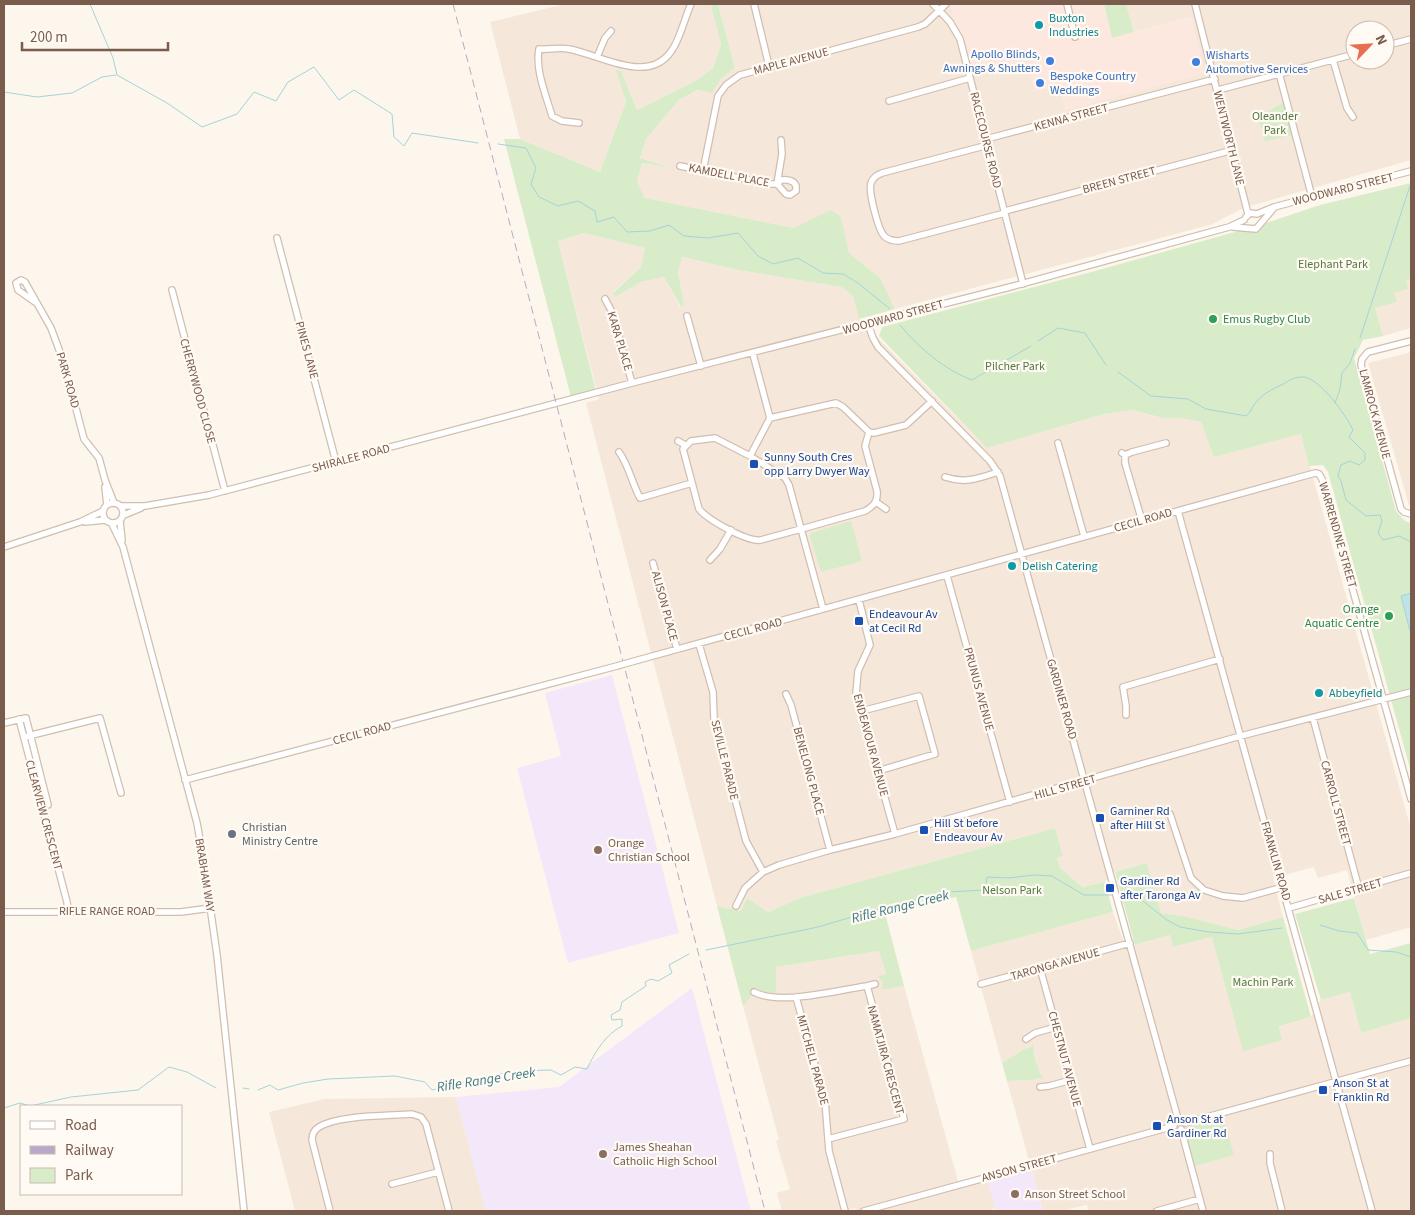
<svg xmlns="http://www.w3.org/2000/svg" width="1415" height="1215" viewBox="0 0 1415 1215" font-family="'Source Sans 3',sans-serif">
<rect width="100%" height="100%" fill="#fdf6ec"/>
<!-- residential -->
<path fill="#f5e8da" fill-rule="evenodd" d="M565,4H711L721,44L713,68L697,80L637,110L621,71L626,100L600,172L520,139L490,22Z
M718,4H951L965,76L1027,60L1035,91L1052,87L1061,92L1066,110L1191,17L1134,32L1126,4H1411V160L1243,208L1213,224L895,309L880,278L849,253L841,217L794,228L645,198L637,182L642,163L672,168L640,158L646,139L679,100L699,90L712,93L721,79L735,68ZM1355,30H1385V60H1355Z
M584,233L645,248L641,267L613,292L615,297L641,282L664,277L680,307L684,304L678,272L681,257L738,270L842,287L853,296L859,319L987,448L1104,414L1133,410L1161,418H1181L1201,422L1214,457L1301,434L1411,829V927L1366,940L1347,870L1318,878L1314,867L1273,878L1283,917L1238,930L1184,916L1161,913L1147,863L1115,872L1105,882L1084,887L1060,868L1057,858L1063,856L1055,828L803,897L768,912L747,898L741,911L717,906L586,403L599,399L558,241Z
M1411,279V328L1383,336L1375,308L1396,302L1394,293L1406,280Z
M1411,352V505H1409L1368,363Z
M1113,912L1126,948L1170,935L1174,947L1212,937L1282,1039L1279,1026L1311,1017L1321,1000L1350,992L1361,1033L1411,1018V1211H1089L1087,1205L1061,1211H1043L1007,1081L1032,1080L1040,1078L1043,1079L1037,1067L1033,1044L1031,1047L1024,1049L1002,1063L971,951Z
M879,951L886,974L882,978L884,985L882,990L904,986L960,1188L987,1180L996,1208L986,1211H857L856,1208L841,1211H782L777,1193L790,1189L776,1141L779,1140L743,1006L757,988L764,992L776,967Z
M456,1097L486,1211H295L269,1112L325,1099Z"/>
<!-- commercial -->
<path fill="#fde8e0" d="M951,4H1104L1112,38L1191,17L1205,73L1066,110L1061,92L1052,87L1035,91L1026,60L965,77Z"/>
<!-- education -->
<path fill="#f3e8fa" d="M612,675L679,933L568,963L517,768L561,756L545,693Z
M692,988L751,1211H486L456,1097L559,1087Z
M1031,1168L1043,1211H996L987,1180Z"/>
<!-- green -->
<path fill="#d8ecc9" d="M709,4H718L735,68L721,79L712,93L698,90L679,100L646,139L640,158L672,168L642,163L637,182L645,198L794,228L831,210L841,217L849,253L880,278L895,309L859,319L853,296L842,287L738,270L682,257L678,272L684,304L681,307L664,277L641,282L615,297L613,293L641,267L645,248L584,233L558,241L596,391L571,397L504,139H520L600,172L626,101L616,70L621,71L637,110L697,80L713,68L721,44L711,5Z
M1104,4H1126L1134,32L1112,38Z
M1284,102L1293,135L1265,141L1258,117Z
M1411,183V279L1406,280L1408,289L1394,293L1397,302L1375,308L1383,336L1363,340L1354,358L1396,511L1405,521L1411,523V772L1328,472L1323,465L1309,466L1301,434L1214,457L1201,422L1181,418H1162L1133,410L1104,414L987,448L879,336L882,327L1095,271L1260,225L1320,205Z
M851,521L862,561L821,572L810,537L811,533Z
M1055,828L1063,856L1057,858L1060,868L1083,887L1105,882L1113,912L971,951L956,897L885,913L904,986L882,990L883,982L878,976L886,974L879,951L776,967V993L764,992L757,989L743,1006L717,906L741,911L747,898L768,912L803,897Z
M1147,863L1161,913L1184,916L1238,930L1283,917L1311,1017L1279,1026L1282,1040L1243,1051L1212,937L1173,947L1170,935L1135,945L1115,872Z
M1354,898L1370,954L1411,943V1018L1361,1033L1350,992L1321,1000L1295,914Z
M1033,1043C1034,1057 1037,1068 1044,1080L1040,1078L1032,1080L1007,1081L1002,1063L1024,1049L1031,1047Z
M1223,1117L1234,1155L1195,1166L1184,1128Z"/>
<!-- water -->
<path fill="#bfe3e8" stroke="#a5d3da" d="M1411,593V631H1410L1401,596Z"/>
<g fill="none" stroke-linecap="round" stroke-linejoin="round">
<!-- stream -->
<path stroke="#a5d3da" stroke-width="1" d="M90,4L113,58L117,75L167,103L202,127L237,114L254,92L276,101L288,82L314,67L339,100L354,90L392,114L394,137L404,146L412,133L478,143
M4,92L37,97L72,93L102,77L116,75
M498,144L526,148L536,168L531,184L539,197L558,206L578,201L595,211L597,222L614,217L627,232L650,231L669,225L684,236L708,238L738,233L758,256L773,264L798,258L823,273L843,274L858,283L890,309
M900,325C919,348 945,370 972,380L1031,346
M1360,338L1410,186
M1038,341L1058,328L1085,333L1106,365
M1118,372L1151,396L1188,399L1206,409L1246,416C1253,410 1252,406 1257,401C1263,394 1271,390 1279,386C1287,383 1292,377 1301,377C1318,375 1346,415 1353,430L1349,437L1365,453V460L1359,465L1350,461L1341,465L1338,476L1341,481L1346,500L1366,516L1380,515L1382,521L1378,533L1383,540L1399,536L1411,542
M1335,403L1340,389L1342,373L1350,363L1355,349
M1120,896L1139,898L1167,920L1180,927L1209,932L1238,934L1282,928
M1320,925L1339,931L1357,933L1368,950L1396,952L1411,957
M706,950L818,927L889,906L948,892L985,890L987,877L1009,878L1034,875L1052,876L1084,895H1112
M243,1088L249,1089
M258,1090L270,1085L278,1090L303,1083L328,1079L395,1076L425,1082L432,1090L459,1085L469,1079L519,1071L551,1070L561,1075L575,1067L587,1069C595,1052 605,1035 622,1026V1019L612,1020L611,1015L620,1010L622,1002L646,986L645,982L651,979L658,981L672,973L669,965L689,954
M4,1108L20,1103L30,1106L71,1097L138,1090L169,1067L187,1072L216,1088"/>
<!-- minor casing -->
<g stroke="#d1beb0" stroke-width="8">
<path id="minor" d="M754,4L769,66
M933,4L950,22L960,39L1023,284
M1067,4L1075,37
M1195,4L1248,214
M1385,46L1411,39
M597,57L605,38L611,31
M1333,60L1347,108L1353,117
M1279,73L1312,197
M1218,90L1355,54
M889,101L970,78
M579,123L562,121L552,116C546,95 535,70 539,49C549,50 559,47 569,49C601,55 649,86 672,50C680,39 685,17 691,4
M986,139L1215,79
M988,145L882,173C877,175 873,177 871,183C868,191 878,229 884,236C888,240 893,241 899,241L1005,213
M680,166L769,184H777L781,180C786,179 794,180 796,186V191L790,195L786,194L777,184L782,154L781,140
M703,171L718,96L726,85L740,75L918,27L925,24L946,4
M1005,211L1233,150
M1246,217L1250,213L1257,214L1274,207L1411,171
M1233,227L1256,229L1273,209
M277,238L336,462
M172,290L225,491
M605,299L612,312L632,383
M35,302L18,290L16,283L21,280L25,282L51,328L64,363L84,439L99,458L105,480L114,503
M687,316L701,366
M868,324L873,338L878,347L990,461L1000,476L1178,1119
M1411,341L1368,352L1362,359L1361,365L1401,509L1404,512L1411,514
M770,418L836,403L843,407L869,432L874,433L906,425L932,401
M678,441L685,445
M1058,443L1084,536
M619,452C629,466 632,483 640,498L692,483
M1122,453L1125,455L1132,452L1166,443
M1125,455V463L1142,521
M750,456L770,418L753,354
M945,477C966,484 979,478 998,472
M105,487L107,505
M876,502L886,509
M103 513a10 10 0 1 1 20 0a10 10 0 1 1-20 0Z
M121,506H145L209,495L632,383L1010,287L1229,227L1244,220
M1178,511L1372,1211
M124,515L141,508
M120,521L122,540
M85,522L105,520
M112,524L123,547L197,823L203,857L217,955L244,1211
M4,547L80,522L103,511
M710,560L720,549L731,530
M653,563L677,649
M947,576L1010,802
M859,600L870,645L858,671L856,694L895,834
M823,609L789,485L785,478L750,456L715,438L691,441L683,449L699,509C708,520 747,542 761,540L801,529L805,528L865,511C874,506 878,501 877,491L865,446L869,432
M699,644L713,692L714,719L746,841L763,872
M631,662L1315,473L1319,474L1322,479L1411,799
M786,694L791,705L830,850
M862,711L919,696L935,754L878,771
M1126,715V706L1123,687L1220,659
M1313,718L1359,889
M19,719L67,902L68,911
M4,723L26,718L48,805L42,807
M24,737L100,718L121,793
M185,780L617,666
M1170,814L1191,878L1204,890L1223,896L1243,898L1283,887
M736,906L745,888L763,872L779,865L830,850L895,834L1237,737L1411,692
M1289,908L1411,873
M4,912H181L211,908
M1040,968L1090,1149
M981,984L1130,943
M867,986L875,984
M754,992C781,1006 837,990 867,986L904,1119L828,1139
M796,997L825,1101L829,1151L845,1211
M1026,1039L1035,1033L1056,1027
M1040,1087L1049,1086L1071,1080
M1185,1123L1411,1061
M1181,1129L1203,1211
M1270,1154V1163L1282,1211
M392,1184L438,1172
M330,1211L312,1140C312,1134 314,1130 319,1127C338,1115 388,1116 412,1114L421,1117L426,1124L449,1211
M864,1211L1174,1126
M1157,1211L1200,1199"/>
</g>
<!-- minor -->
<use href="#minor" stroke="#fff" stroke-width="5.5"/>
<!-- rail -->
<path stroke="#b9a8c9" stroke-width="1" stroke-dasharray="8 5" stroke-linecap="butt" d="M453,4L765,1211"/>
<!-- minor-bridge casing -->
<g stroke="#d1beb0" stroke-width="8" stroke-linecap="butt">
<path id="minor-bridge" d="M617,666L631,662"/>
</g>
<!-- minor-bridge -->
<use href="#minor-bridge" stroke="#fff" stroke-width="5.5"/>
</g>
<!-- markers -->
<g fill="#0f9aa8" stroke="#fffaf3" stroke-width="2">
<circle cx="1039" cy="25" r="5"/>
<circle cx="1012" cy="566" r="5"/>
<circle cx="1319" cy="693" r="5"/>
</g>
<g fill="#3f7fe0" stroke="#fffaf3" stroke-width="2">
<circle cx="1050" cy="61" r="5"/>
<circle cx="1196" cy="62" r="5"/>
<circle cx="1040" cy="83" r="5"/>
</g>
<g fill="#2e9e5b" stroke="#fffaf3" stroke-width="2">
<circle cx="1213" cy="319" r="5"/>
<circle cx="1389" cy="616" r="5"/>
</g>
<g fill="#1a4fb4" stroke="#fffaf3" stroke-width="2">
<rect x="749" y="459" width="10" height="10" rx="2.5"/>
<rect x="854" y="616" width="10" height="10" rx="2.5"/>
<rect x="1095" y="813" width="10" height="10" rx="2.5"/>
<rect x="919" y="825" width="10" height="10" rx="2.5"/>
<rect x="1105" y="883" width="10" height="10" rx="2.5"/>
<rect x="1318" y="1085" width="10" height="10" rx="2.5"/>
<rect x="1152" y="1121" width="10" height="10" rx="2.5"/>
</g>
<circle fill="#6b7280" stroke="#fffaf3" stroke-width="2" cx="232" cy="834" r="5"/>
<g fill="#8d6e63" stroke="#fffaf3" stroke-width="2">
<circle cx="598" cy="850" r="5"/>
<circle cx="603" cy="1154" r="5"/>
<circle cx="1015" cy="1194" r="5"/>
</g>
<g text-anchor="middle" stroke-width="4.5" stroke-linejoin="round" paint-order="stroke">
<!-- culture labels -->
<g font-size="12" fill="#0d838f" stroke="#fffaf3" text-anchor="start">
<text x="1049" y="22">Buxton<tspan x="1049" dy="14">Industries</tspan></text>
<text x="1022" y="570">Delish Catering</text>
<text x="1329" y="697">Abbeyfield</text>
</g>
<!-- shop labels -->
<g font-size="12" fill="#366cbe" stroke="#fffaf3" text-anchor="start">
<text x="1040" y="58" text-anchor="end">Apollo Blinds,<tspan x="1040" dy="14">Awnings &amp; Shutters</tspan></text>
<text x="1206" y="59">Wisharts<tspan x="1206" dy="14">Automotive Services</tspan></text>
<text x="1050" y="80">Bespoke Country<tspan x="1050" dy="14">Weddings</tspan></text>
</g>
<!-- street labels -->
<g font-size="12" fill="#7a5c4d" stroke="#fffaf3">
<text transform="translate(791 61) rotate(-15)" y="4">MAPLE AVENUE</text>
<text transform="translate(1071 117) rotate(-15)" y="4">KENNA STREET</text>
<text transform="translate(1229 138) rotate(76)" y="4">WENTWORTH LANE</text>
<text transform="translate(986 140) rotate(76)" y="4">RACECOURSE ROAD</text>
<text transform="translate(729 175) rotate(11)" y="4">KAMDELL PLACE</text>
<text transform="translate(1119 180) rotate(-15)" y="4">BREEN STREET</text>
<text transform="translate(1343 189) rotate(-14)" y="4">WOODWARD STREET</text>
<text transform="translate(893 317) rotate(-15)" y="4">WOODWARD STREET</text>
<text transform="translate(620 341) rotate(73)" y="4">KARA PLACE</text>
<text transform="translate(307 350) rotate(75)" y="4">PINES LANE</text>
<text transform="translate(68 380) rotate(74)" y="4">PARK ROAD</text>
<text transform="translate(198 391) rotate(75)" y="4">CHERRYWOOD CLOSE</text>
<text transform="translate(1375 414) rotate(75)" y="4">LAMROCK AVENUE</text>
<text transform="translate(351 458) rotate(-15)" y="4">SHIRALEE ROAD</text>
<text transform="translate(1143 520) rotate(-16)" y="4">CECIL ROAD</text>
<text transform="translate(1338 535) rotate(74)" y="4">WARRENDINE STREET</text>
<text transform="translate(665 606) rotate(75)" y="4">ALISON PLACE</text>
<text transform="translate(753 629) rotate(-15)" y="4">CECIL ROAD</text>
<text transform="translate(979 689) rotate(75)" y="4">PRUNUS AVENUE</text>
<text transform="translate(1062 699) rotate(74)" y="4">GARDINER ROAD</text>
<text transform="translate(362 733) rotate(-15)" y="4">CECIL ROAD</text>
<text transform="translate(871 745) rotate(75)" y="4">ENDEAVOUR AVENUE</text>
<text transform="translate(725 760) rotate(76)" y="4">SEVILLE PARADE</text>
<text transform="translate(809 771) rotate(75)" y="4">BENELONG PLACE</text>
<text transform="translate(1065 787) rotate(-16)" y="4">HILL STREET</text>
<text transform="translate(1336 803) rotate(75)" y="4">CARROLL STREET</text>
<text transform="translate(44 815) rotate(75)" y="4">CLEARVIEW CRESCENT</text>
<text transform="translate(1276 861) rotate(74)" y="4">FRANKLIN ROAD</text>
<text transform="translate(205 875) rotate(81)" y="4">BRABHAM WAY</text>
<text transform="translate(1350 891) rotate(-16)" y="4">SALE STREET</text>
<text x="107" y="915">RIFLE RANGE ROAD</text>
<text transform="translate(1055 964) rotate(-16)" y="4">TARONGA AVENUE</text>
<text transform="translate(1065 1059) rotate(75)" y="4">CHESTNUT AVENUE</text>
<text transform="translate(813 1060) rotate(75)" y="4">MITCHELL PARADE</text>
<text transform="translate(886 1060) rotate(75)" y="4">NAMATJIRA CRESCENT</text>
<text transform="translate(1019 1168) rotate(-15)" y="4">ANSON STREET</text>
</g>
<!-- park labels -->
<g font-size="12" fill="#537a41" stroke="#fffaf3">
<text x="1275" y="120">Oleander<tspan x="1275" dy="14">Park</tspan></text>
<text x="1333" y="268">Elephant Park</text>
<text x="1015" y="370">Pilcher Park</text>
<text x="1012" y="894">Nelson Park</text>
<text x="1263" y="986">Machin Park</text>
</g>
<!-- leisure labels -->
<g font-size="12" fill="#27864d" stroke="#fffaf3" text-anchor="start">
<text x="1223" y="323">Emus Rugby Club</text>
<text x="1379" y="613" text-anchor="end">Orange<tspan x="1379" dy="14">Aquatic Centre</tspan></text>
</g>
<!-- transit labels -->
<g font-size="12" fill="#164399" stroke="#fffaf3" text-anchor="start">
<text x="764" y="461">Sunny South Cres<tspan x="764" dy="14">opp Larry Dwyer Way</tspan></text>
<text x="869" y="618">Endeavour Av<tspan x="869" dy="14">at Cecil Rd</tspan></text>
<text x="1110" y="815">Garniner Rd<tspan x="1110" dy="14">after Hill St</tspan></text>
<text x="934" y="827">Hill St before<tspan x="934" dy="14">Endeavour Av</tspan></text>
<text x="1120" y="885">Gardiner Rd<tspan x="1120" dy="14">after Taronga Av</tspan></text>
<text x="1333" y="1087">Anson St at<tspan x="1333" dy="14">Franklin Rd</tspan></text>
<text x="1167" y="1123">Anson St at<tspan x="1167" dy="14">Gardiner Rd</tspan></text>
</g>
<!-- worship labels -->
<g font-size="12" fill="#5b616d" stroke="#fffaf3" text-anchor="start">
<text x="242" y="831">Christian<tspan x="242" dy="14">Ministry Centre</tspan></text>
</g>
<!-- education labels -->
<g font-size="12" fill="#785e54" stroke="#fffaf3" text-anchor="start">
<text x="608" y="847">Orange<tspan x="608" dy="14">Christian School</tspan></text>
<text x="613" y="1151">James Sheahan<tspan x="613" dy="14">Catholic High School</tspan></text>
<text x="1025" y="1198">Anson Street School</text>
</g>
<!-- water labels -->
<g font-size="14" font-style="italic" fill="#437c86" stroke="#fffaf3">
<text transform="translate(900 906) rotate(-14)" y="5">Rifle Range Creek</text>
<text transform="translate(486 1079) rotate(-9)" y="5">Rifle Range Creek</text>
</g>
</g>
<!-- border -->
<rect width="1415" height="1215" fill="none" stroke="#7a5c4d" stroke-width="10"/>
<!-- legend -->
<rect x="20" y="1105" width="162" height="90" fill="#fffaf3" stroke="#cabbb1"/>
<rect x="30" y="1121" width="25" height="8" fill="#ffffff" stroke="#cabbb1"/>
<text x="65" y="1130" font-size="15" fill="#7a5c4d">Road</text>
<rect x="30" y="1146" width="25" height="8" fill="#b9a8c9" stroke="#cabbb1"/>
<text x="65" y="1155" font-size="15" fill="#7a5c4d">Railway</text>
<rect x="30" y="1168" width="25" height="15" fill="#d8ecc9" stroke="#cabbb1"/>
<text x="65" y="1180" font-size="15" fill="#7a5c4d">Park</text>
<!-- north arrow -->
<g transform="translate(1370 45) rotate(65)"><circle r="24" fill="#fffaf3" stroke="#cabbb1"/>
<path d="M0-4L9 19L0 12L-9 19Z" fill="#e76f51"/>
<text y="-8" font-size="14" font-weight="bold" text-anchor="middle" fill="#7a5c4d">N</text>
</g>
<!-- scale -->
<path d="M22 42v8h146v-8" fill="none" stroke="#7a5c4d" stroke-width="2.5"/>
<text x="30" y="42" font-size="15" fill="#7a5c4d" stroke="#fffaf3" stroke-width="4" paint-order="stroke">200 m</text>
</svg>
